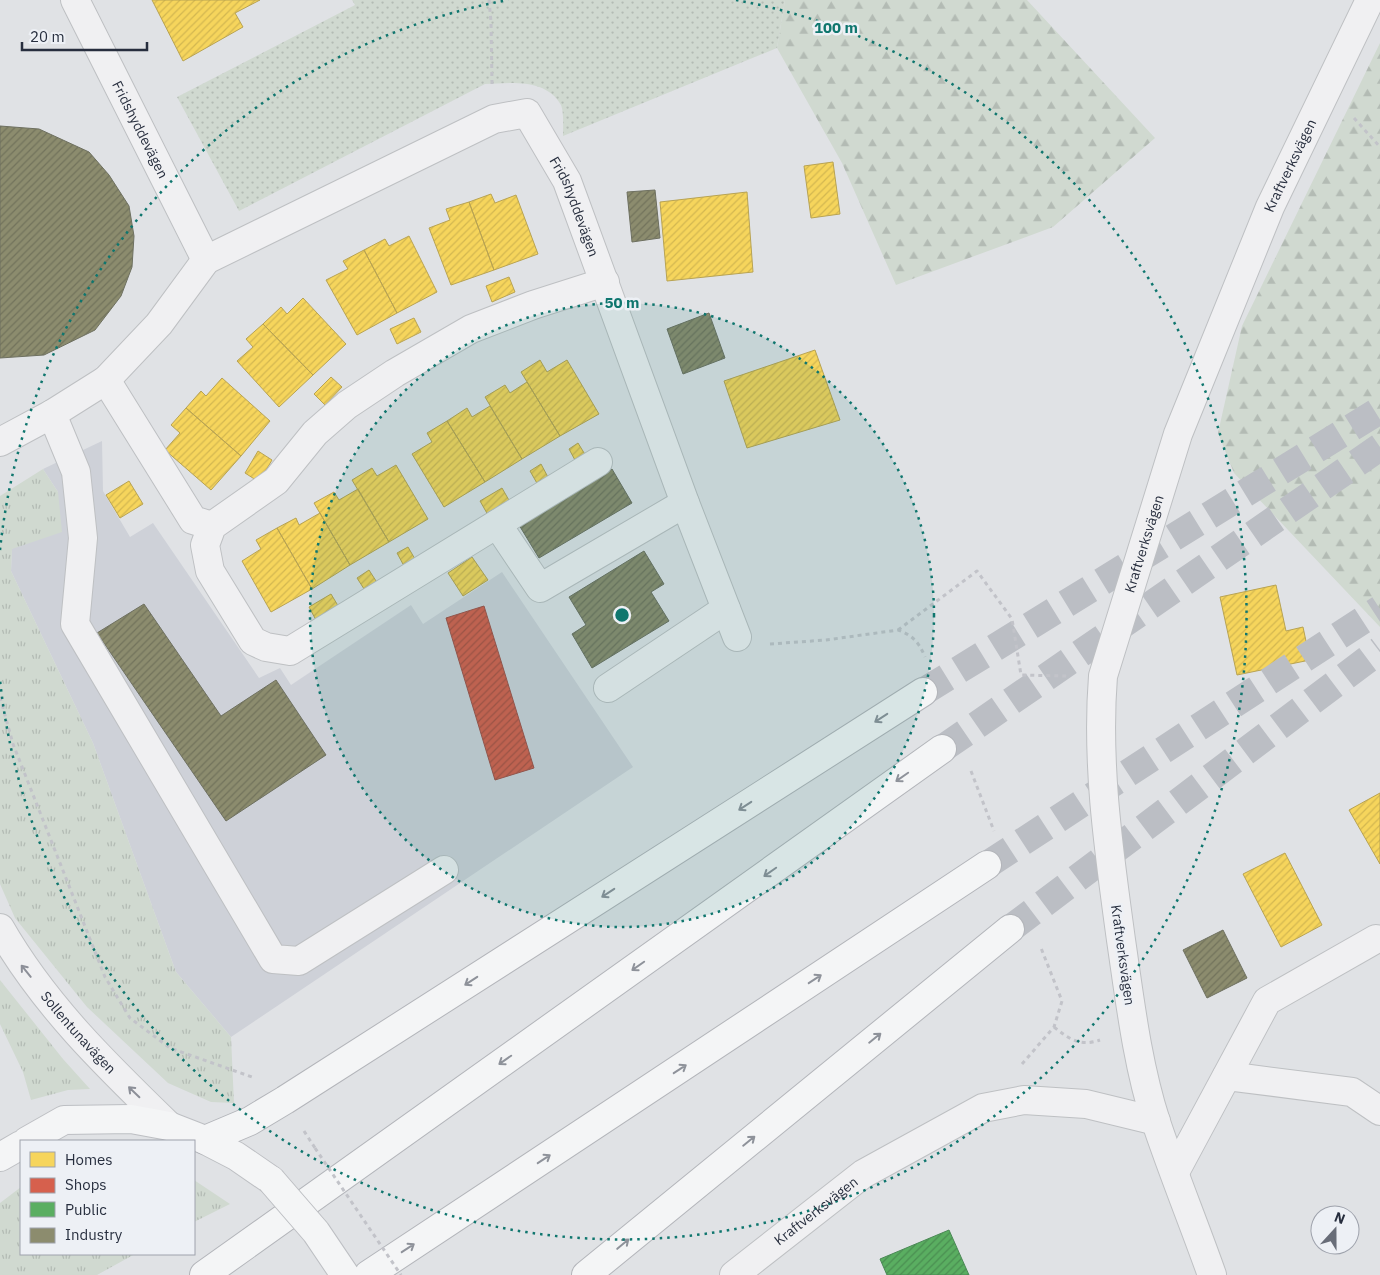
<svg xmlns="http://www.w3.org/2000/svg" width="1380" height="1275" viewBox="0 0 1380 1275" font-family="'IBM Plex Sans',sans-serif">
<defs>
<pattern id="grass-tufts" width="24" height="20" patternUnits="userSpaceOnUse" patternTransform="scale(1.25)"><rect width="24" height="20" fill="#d0d9d0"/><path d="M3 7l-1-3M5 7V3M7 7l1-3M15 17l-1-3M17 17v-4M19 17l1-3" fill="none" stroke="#b3bbb4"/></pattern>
<pattern id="forest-firs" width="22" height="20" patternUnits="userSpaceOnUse" patternTransform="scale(1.25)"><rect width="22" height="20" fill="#d0d9d0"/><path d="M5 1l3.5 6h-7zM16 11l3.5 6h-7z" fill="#b3bbb4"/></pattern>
<pattern id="park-dots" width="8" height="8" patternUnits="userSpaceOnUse" patternTransform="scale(1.25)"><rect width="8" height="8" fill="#d0d9d0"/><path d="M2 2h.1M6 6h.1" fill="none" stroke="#b3bbb4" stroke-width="1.8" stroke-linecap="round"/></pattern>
<pattern id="homes-hatch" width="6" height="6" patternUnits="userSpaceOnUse" patternTransform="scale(1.25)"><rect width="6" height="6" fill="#f6d55c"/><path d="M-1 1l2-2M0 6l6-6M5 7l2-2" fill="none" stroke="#d3b751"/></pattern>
<pattern id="shops-hatch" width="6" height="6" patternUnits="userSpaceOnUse" patternTransform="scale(1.25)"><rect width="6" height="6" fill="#d6604d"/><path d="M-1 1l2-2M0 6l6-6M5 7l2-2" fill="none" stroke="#ae5041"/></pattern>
<pattern id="public-hatch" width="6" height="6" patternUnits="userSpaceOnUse" patternTransform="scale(1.25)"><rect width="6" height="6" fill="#5aae61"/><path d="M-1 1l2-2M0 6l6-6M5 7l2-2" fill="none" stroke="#4a8e51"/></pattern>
<pattern id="industry-hatch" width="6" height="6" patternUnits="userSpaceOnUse" patternTransform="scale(1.25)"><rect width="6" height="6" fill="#8c8c6e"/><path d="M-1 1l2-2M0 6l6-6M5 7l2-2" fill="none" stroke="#72735c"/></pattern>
</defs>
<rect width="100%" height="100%" fill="#e0e2e5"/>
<!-- built -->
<path fill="#ced1d8" d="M102,441L103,491L130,537L153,523L259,678L280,668L291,685L411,605L423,624L502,572L633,767L231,1037L176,972L93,743L11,571L12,549L58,492L43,469Z"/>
<!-- grass -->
<path fill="url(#grass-tufts)" d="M43,469L58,492L62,532L12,549L11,571L93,743L176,972L231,1037L234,1103L211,1102L168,1083L87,1007L15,918L0,884V496Z
M0,980L63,1059L90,1089L68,1090L31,1100L23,1072L0,1024Z
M194,1180L230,1204L194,1222Z
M21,1187V1254H135L97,1275H0V1203Z"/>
<!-- forest -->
<path fill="url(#forest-firs)" d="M785,0H1027L1155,138L1053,227L896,285L842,163L777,48Z
M1380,43V627L1234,473L1218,433L1242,326Z"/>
<!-- park -->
<path fill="url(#park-dots)" d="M352,0H785L777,48L563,136C563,127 564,112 561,105C546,78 510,83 485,84L239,211L177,97L355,5Z"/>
<!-- homes -->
<path fill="url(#homes-hatch)" stroke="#b8a353" d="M152,0H260L235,13L243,27L183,61Z
M833,162L840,214L811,218L804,166Z
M747,192L753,272L667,281L660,202Z
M491,194L495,203L516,195L538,254L494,270L469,202Z
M469,202L494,270L451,285L429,228L450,220L446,209Z
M409,236L437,292L397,313L364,250L385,239L389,246Z
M364,250L397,313L357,335L326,280L348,269L343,261Z
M509,277L515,292L492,302L486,286Z
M303,298L346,344L313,375L263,324L281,307L287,314Z
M414,318L421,332L397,344L390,329Z
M263,324L313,375L279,407L237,361L253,347L246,339Z
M815,350L840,420L747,448L724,381Z
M540,360L547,372L567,360L599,414L560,436L521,372Z
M331,377L342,387L325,405L314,394Z
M222,378L270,421L241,456L186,408L201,391L206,396Z
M527,382L560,436L522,459L485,397L505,385L510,393Z
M490,406L522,459L485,482L447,421L467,408L472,417Z
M186,408L241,456L211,490L165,450L180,433L171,425Z
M447,421L485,482L444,507L412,454L432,442L427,433Z
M578,443L586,456L576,462L569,449Z
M258,451L272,460L259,482L245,473Z
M541,464L549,479L538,485L530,471Z
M396,465L428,519L389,542L352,480L372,468L377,476Z
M129,481L143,504L120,518L106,495Z
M502,488L510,502L488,515L480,501Z
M358,489L389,542L350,565L314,503L334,492L339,500Z
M320,513L350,565L312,589L277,528L296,518L299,525Z
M277,528L312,589L271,612L242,561L261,549L256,540Z
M408,547L415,559L404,566L397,553Z
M472,557L488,580L463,596L448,573Z
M369,570L378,584L366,592L357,578Z
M1276,585L1286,631L1303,627L1310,660L1237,675L1220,597Z
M331,594L340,609L317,622L309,607Z
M1380,793V864L1349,810Z
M1285,853L1322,925L1281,947L1243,874Z"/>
<!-- shops -->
<path fill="url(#shops-hatch)" stroke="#a25148" d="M484,606L534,768L495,780L446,618Z"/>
<!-- public -->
<path fill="url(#public-hatch)" stroke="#4b8856" d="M949,1230L969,1275H887L880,1259Z"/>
<!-- industry -->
<path fill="url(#industry-hatch)" stroke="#6e7060" d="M0,126L39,129L89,152L109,175L129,206L134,236L132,267L121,296L95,330L44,355L0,358Z
M655,190L660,238L632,242L627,192Z
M709,313L725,358L683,374L667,329Z
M612,469L632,503L539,558L519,525Z
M644,551L664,584L651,592L669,621L592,668L572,634L586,625L569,597Z
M144,604L221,716L276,680L326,755L226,821L97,633Z
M1223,930L1247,978L1207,998L1183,950Z"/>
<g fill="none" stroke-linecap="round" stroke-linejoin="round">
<!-- highway-tunnel -->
<path stroke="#bbbec4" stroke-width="28" stroke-dasharray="28 14" stroke-linecap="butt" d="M923,692L1380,410
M942,749L1380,447
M987,865L1380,609
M1010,929L1380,650"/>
<!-- minor casing -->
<g stroke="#bec0c3" stroke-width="30">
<g id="minor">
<path id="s1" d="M75,0L206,260"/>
<path d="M106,380L193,520L212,526"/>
<path d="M52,414L76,472L83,538L75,624L273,959L299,961L444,870"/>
<path id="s2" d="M0,442L52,414L106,380L159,324L206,260L494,119L527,113L567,181L685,503L737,637"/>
<path d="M598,462L290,651L266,647L253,641L210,571L205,545L212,526L276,481L315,433L347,405L395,373L471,329L533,305L605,282"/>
<path d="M497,524L540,588L685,503"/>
<path d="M608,688L726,609"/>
<path id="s3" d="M0,928C44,1005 106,1065 169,1126"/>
<path d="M1227,1076L1352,1092L1380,1111"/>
<path d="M1175,1172L1267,1001L1376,939"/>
<path id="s4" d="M734,1275L863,1174L983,1108L1024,1100L1086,1104L1156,1121"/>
<path id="s5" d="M1212,1275C1194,1224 1173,1173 1156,1122C1137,1063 1130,1001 1121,940C1109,852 1096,765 1103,676L1178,434L1270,207L1370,0"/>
</g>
</g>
<!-- major casing -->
<g stroke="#bdbfc3" stroke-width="30">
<path id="major" d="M27,1141L64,1120L131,1119L169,1126L205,1140L236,1156L271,1180
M0,1157L21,1145"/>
</g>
<!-- highway casing -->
<g stroke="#b3b5ba" stroke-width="30">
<path id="highway" d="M205,1140L250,1121L285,1100L923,692
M204,1275L942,749
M368,1275L987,865
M586,1275L1010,929"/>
</g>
<!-- path -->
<path stroke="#c2c3c9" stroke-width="3" stroke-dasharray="4 4" stroke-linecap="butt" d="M489,0L491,22L492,84
M1354,118L1380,147
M898,630L977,571L1012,619L1021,675L1067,676
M770,644L826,640L898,630C912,635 919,642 925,657
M0,697L13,744L105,977L130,1018L170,1048L252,1077
M971,771L994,831
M1054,1027C1069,1039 1080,1047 1100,1040
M1022,1064L1054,1027L1062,1001L1041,948
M304,1131L315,1148"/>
<!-- minor -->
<use href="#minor" stroke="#f0f0f2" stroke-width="28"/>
<!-- major -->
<use href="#major" stroke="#f4f5f6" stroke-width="28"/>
<!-- highway -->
<use href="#highway" stroke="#f4f5f6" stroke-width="28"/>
<!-- major-bridge casing -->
<g stroke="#bdbfc3" stroke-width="30" stroke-linecap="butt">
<path id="major-bridge" d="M271,1180L316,1232L345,1275"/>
</g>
<!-- path-bridge -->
<path stroke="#c2c3c9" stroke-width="3" stroke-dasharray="4 4" stroke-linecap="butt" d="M315,1148L401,1275"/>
<!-- major-bridge -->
<use href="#major-bridge" stroke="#f4f5f6" stroke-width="28"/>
</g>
<!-- one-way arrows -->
<defs><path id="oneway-shaft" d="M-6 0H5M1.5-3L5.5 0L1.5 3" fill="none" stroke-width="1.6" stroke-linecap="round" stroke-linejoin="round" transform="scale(1.25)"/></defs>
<g stroke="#8e929a">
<use href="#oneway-shaft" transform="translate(881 718) rotate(147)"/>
<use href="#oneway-shaft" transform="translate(902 777) rotate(145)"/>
<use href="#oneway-shaft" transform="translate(745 806) rotate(147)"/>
<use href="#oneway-shaft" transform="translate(770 872) rotate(145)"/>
<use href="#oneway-shaft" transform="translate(608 893) rotate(147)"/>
<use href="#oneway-shaft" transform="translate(638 966) rotate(145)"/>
<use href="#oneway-shaft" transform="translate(815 979) rotate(-33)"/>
<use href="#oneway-shaft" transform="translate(471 981) rotate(147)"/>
<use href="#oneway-shaft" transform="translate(875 1038) rotate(-39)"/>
<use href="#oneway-shaft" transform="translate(505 1060) rotate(145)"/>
<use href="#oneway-shaft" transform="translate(680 1069) rotate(-33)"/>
<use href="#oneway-shaft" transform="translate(749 1141) rotate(-39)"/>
<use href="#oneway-shaft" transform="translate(544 1159) rotate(-33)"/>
<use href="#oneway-shaft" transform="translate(623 1244) rotate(-40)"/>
<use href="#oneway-shaft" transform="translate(408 1248) rotate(-33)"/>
</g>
<g stroke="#8c8f98">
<use href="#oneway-shaft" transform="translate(26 971) rotate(-129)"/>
<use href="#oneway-shaft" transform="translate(134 1092) rotate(-136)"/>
</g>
<!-- distance rings -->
<circle cx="622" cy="615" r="312" fill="#0f766e" fill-opacity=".12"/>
<g fill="none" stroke="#0f766e" stroke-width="2.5" stroke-dasharray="2.5 5">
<circle cx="622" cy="615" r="312"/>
<path d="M0 550A625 625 0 0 1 508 0M736 0A625 625 0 1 1 0 680"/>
</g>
<g text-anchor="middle" stroke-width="5" stroke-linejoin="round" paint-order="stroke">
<!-- street labels -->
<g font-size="14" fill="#272e3e" stroke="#edf0f5">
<text dy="5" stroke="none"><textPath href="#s1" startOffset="145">Fridshyddevägen</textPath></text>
<text dy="5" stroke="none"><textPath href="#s5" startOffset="1158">Kraftverksvägen</textPath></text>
<text dy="5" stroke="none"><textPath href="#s2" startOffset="739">Fridshyddevägen</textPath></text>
<text dy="5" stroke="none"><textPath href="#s5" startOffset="752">Kraftverksvägen</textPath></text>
<text transform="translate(1123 955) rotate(82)" y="5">Kraftverksvägen</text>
<text dy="5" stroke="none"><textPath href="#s3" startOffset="131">Sollentunavägen</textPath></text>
<text dy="5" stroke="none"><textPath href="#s4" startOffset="104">Kraftverksvägen</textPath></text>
</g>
</g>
<circle cx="622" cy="615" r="8" fill="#0f766e" stroke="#edf0f5" stroke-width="2.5"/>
<g font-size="15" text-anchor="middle" font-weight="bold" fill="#0f766e" stroke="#edf0f5" stroke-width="5" stroke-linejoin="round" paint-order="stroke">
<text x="836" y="33">100 m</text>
<text x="622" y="308">50 m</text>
</g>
<!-- legend -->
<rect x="20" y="1140" width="175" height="115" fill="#edf0f5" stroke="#9ea2ac"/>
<rect x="30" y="1152" width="25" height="15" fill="#f6d55c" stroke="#9ea2ac"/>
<text x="65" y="1165" font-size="15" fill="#272e3e">Homes</text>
<rect x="30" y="1178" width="25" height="15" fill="#d6604d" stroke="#9ea2ac"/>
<text x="65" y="1190" font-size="15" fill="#272e3e">Shops</text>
<rect x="30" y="1202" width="25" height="15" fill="#5aae61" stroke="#9ea2ac"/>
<text x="65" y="1215" font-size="15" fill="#272e3e">Public</text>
<rect x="30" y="1228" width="25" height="15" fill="#8c8c6e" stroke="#9ea2ac"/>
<text x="65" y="1240" font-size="15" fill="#272e3e">Industry</text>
<!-- north arrow -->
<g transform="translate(1335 1230) rotate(21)"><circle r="24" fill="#edf0f5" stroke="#9ea2ac"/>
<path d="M0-4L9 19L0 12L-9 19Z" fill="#686d78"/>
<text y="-8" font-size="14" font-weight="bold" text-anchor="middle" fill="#272e3e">N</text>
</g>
<!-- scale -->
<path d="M22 42v8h125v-8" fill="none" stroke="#272e3e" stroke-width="2.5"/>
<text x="30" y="42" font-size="15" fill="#272e3e" stroke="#edf0f5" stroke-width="4" paint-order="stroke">20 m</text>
</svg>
